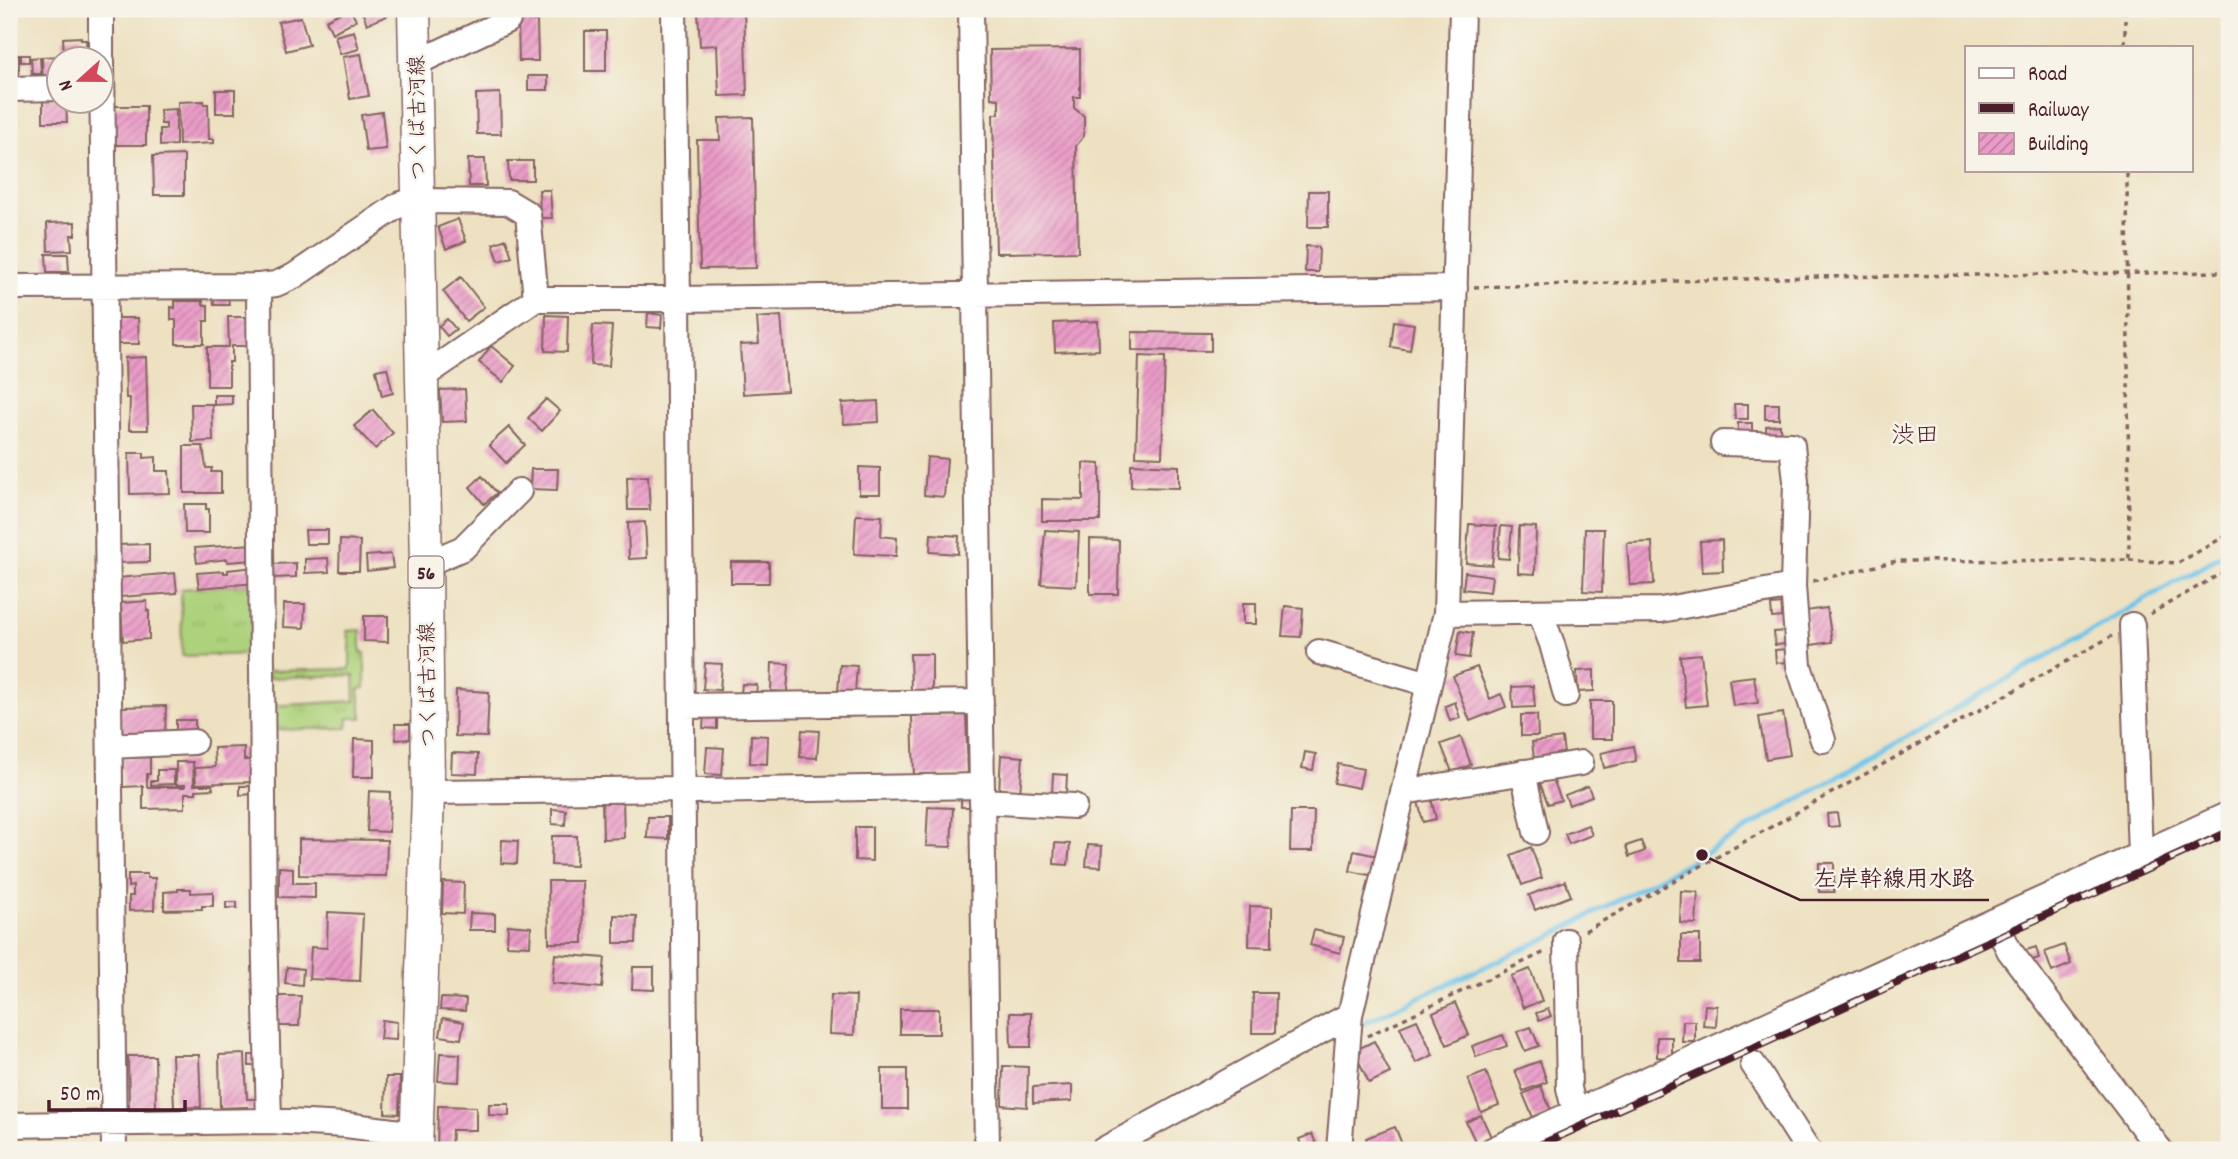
<svg xmlns="http://www.w3.org/2000/svg" width="2238" height="1159" viewBox="0 0 2238 1159" font-family="Dekko,'Klee One',sans-serif">
<defs>
<pattern id="grass-tufts" width="24" height="20" patternUnits="userSpaceOnUse" patternTransform="scale(1.75)"><rect width="24" height="20" fill="#add27b"/><path d="M3 7l-1-3M5 7V3M7 7l1-3M15 17l-1-3M17 17v-4M19 17l1-3" fill="none" stroke="#96b46a"/></pattern>
<pattern id="building-hatch" width="6" height="6" patternUnits="userSpaceOnUse" patternTransform="scale(1.75)"><rect width="6" height="6" fill="#ea9bc7"/><path d="M-1 1l2-2M0 6l6-6M5 7l2-2" fill="none" stroke="#c07ea2"/></pattern>
</defs>
<rect width="100%" height="100%" fill="#f7f3e8"/>
<filter id="ink" filterUnits="userSpaceOnUse"><feTurbulence type="fractalNoise" baseFrequency=".0143" numOctaves="2"/><feDisplacementMap in="SourceGraphic" scale="14" xChannelSelector="R" yChannelSelector="G"/><feConvolveMatrix kernelMatrix="1 2 1 2 8 2 1 2 1" color-interpolation-filters="sRGB"/></filter>
<filter id="wash" filterUnits="userSpaceOnUse"><feTurbulence type="fractalNoise" baseFrequency=".00686" numOctaves="4" result="noise"/><feDisplacementMap in="SourceGraphic" scale="28" xChannelSelector="R" yChannelSelector="G"/><feGaussianBlur stdDeviation="1.57" result="paint"/><feColorMatrix in="noise" values="0 0 0 0 0 0 0 0 0 0 0 0 0 0 0 0 0 1.4 0 .05"/><feComposite in="paint" operator="in"/></filter>
<g filter="url(#wash)">
<rect width="100%" height="100%" fill="#ede1c1"/>
<!-- grass -->
<path fill="url(#grass-tufts)" stroke="#7c7853" stroke-width="2" d="M256,583V654L182,656L181,589Z
M361,630V652L365,653V688L359,689L362,718H348L347,728L269,730L268,706L355,701L354,675L268,678V671L350,669V642L347,631Z"/>
<g fill="none" stroke-linecap="round" stroke-linejoin="round">
<!-- stream -->
<path stroke="#6cc3e9" stroke-width="5" d="M1355,1027L1551,936L1702,855L2229,551"/>
</g>
<g id="blocks">
<!-- building -->
<path fill="url(#building-hatch)" d="M348,9H350L356,20L332,33L326,20Z
M361,9H384L387,16L367,24Z
M744,10L747,95L719,96L717,45L700,46L698,12Z
M301,17L309,45L286,51L278,22Z
M518,21H537L538,61H519Z
M354,31L359,49L340,54L335,36Z
M585,31H606V71H585Z
M81,37V40H86L87,53L64,54L63,38Z
M1080,49V97H1074V108L1084,116V136L1076,146L1078,252L996,253L993,114H999V99L991,98L990,50Z
M361,54L369,96L350,99L343,57Z
M19,55V76H16V85H9V56Z
M21,55H29V62H21Z
M61,56L60,84L43,85L42,57Z
M40,57L41,74H32L31,58Z
M528,76H548V90H528Z
M216,90H235V113H216Z
M500,93L501,134H477L476,94Z
M43,97H60V102L66,104L67,122H43Z
M204,101V104H208L209,139H214V143L179,145L178,102Z
M114,106H146V145H114Z
M176,109V145L160,146V129H166V124H161L160,110Z
M382,112L386,149L366,151L361,115Z
M753,117L756,268L700,269L697,140H720L719,118Z
M184,155V195H154L153,156Z
M468,159H485L486,186H469Z
M508,161H533V180H509Z
M539,190H550L552,218H540Z
M1309,191H1328V227H1308Z
M458,219L466,241L446,249L438,227Z
M75,222V235H71L72,250L48,251L47,223Z
M506,239L512,257L499,261L493,244Z
M1306,246L1319,247L1318,272H1305Z
M46,254H68L69,272H47Z
M461,277L484,307L466,321L443,291Z
M228,294L229,305H214L213,295Z
M175,301H203V305H208V321H204V344H176V320H171V307L175,308Z
M648,313L662,315L661,328L647,327Z
M546,315L568,316L567,352L545,351Z
M781,316L787,391L743,394L740,345L759,344L757,318Z
M228,317H254L255,346H232V362H229V386H207V347H229Z
M118,318H138L139,344H118Z
M447,319L456,329L447,336L439,326Z
M1098,321L1099,350L1055,352L1054,323Z
M1394,321L1414,324L1410,350L1391,347Z
M593,325L612,326L609,366L591,365Z
M1132,332L1211,333V351L1132,350Z
M491,346L515,366L503,382L479,362Z
M1139,356L1165,357L1162,457L1136,456Z
M146,357L148,430H129L130,398H126L125,358Z
M387,368L393,393L382,396L376,370Z
M465,389L467,421L442,422L440,390Z
M214,395H232V404L214,405Z
M546,399L560,411L542,431L528,418Z
M878,401L879,422L844,424L842,403Z
M191,404H212L213,441L192,442Z
M1734,404H1748V419H1735Z
M1765,404H1779V419H1765Z
M373,410L393,433L375,449L354,426Z
M1738,423H1752V438H1738Z
M1780,425L1781,441H1767L1766,426Z
M509,427L525,445L506,463L489,445Z
M184,446H203L206,468H212L211,472H221V493H184Z
M129,453H144V458L156,457V471H169L170,493L130,494Z
M927,457L947,459L944,497L924,495Z
M1083,463L1100,464V521H1042V499L1083,500Z
M1131,464L1179,466V488L1131,487Z
M859,467L880,468V494H859Z
M531,469H558L557,490L530,489Z
M482,476L497,493L484,504L470,487Z
M648,476L650,510H628L627,477Z
M184,504H206V509H209V533H185Z
M856,515L882,516L881,536L897,538L896,556L854,554Z
M645,522L647,558L629,559L628,523Z
M1469,524L1496,526L1492,565L1466,563Z
M1501,526L1512,527L1509,559L1498,558Z
M1519,526L1536,527L1535,574L1518,573Z
M1585,529H1604L1602,592L1583,591Z
M305,530H328V544H306Z
M1045,530L1079,532L1076,586L1041,584Z
M931,534L959,536L958,554L930,552Z
M1090,539L1119,540L1118,594H1090Z
M340,540L360,541L359,571H339Z
M1722,540L1723,571L1702,572L1700,541Z
M1652,542L1654,584L1630,585L1627,543Z
M149,544V562L117,563V545Z
M253,544L254,560L228,562L227,559L197,563L195,548Z
M391,554L393,568L367,571L366,556Z
M328,558L329,572L305,573V559Z
M731,562H769V583H731Z
M296,563V577L273,578V564Z
M255,567L256,583L199,588L197,573L224,571V573H228V570Z
M1465,572L1492,576L1490,592L1463,589Z
M175,573L177,593L119,597L118,578Z
M147,601V611H149V639L123,641L121,603Z
M1243,603H1256V624H1243Z
M284,604H305L304,628L283,627Z
M1783,604L1784,617L1772,618L1771,605Z
M1285,606L1303,608L1301,637L1282,636Z
M1827,608L1832,642L1811,645L1806,611Z
M364,616H388V642L364,641Z
M1460,631L1473,633L1469,658L1456,656Z
M1786,631L1787,644L1775,645L1774,632Z
M1787,649L1788,662L1776,663L1775,650Z
M910,654H932V690H911Z
M1701,654L1707,705L1686,707L1680,656Z
M705,663L722,664L720,690L703,689Z
M772,663L789,664L787,692L771,691Z
M840,665L857,666L855,693L838,692Z
M1477,667L1490,699L1501,694L1506,707L1470,721L1453,676Z
M1594,670V691L1578,692L1577,671Z
M1754,676L1758,703L1733,706L1729,679Z
M742,684L757,685L756,694L741,693Z
M1533,686L1535,707L1513,708L1512,687Z
M456,690L489,692L487,737L455,736Z
M1590,701H1612V739H1590Z
M1455,702L1460,718L1450,721L1445,706Z
M166,706L165,737L121,738L120,707Z
M1783,713L1790,755L1766,759L1759,717Z
M704,714L717,715V729L703,728Z
M966,715L968,775L914,776L912,716Z
M1521,715H1537L1538,736H1521Z
M176,720H195V739L176,740Z
M395,724H410V739L396,740Z
M802,730L819,731L817,758L800,757Z
M751,735L768,736L767,764L750,763Z
M1461,737L1471,765L1452,772L1441,744Z
M1562,738L1564,754L1534,758L1532,742Z
M354,739L374,740V777H353Z
M1633,746L1636,761L1604,768L1601,753Z
M244,747V760H252V782L196,784L195,768L215,767L214,748Z
M707,747L724,748L722,775L705,774Z
M1305,752L1316,754L1313,770L1302,768Z
M452,753L478,754L477,774L451,773Z
M1001,755L1023,757L1020,794L999,793Z
M150,757V774H147V787H185V785H176V762H193L194,785H212L213,789L196,790V793H185V808L143,809V786L123,787L122,758Z
M1338,764L1363,769L1359,788L1334,783Z
M157,770H174V784L151,785V781H157Z
M1053,774L1067,775L1066,795L1052,794Z
M1553,779L1561,800L1548,804L1540,783Z
M240,786H255V794L240,795Z
M1588,786L1592,796L1569,805L1565,795Z
M369,791L390,792L389,832L367,831Z
M961,794H972L971,807H961Z
M1431,798L1436,819L1423,822L1418,801Z
M623,799L624,838L603,839L602,800Z
M928,807L953,808L951,847L926,846Z
M552,809L566,810L565,825L552,824Z
M1291,811H1314L1313,851H1290Z
M1837,813L1839,826L1828,827L1827,814Z
M648,817H668V839L647,838Z
M1588,825L1592,835L1569,844L1565,834Z
M855,827H872V861L855,860Z
M552,836H577L576,866L551,865Z
M299,839L387,840L386,876L299,875Z
M502,840L518,841L517,864L501,863Z
M1641,841L1645,851L1629,857L1626,846Z
M1055,843L1070,844L1068,865L1054,864Z
M1088,845L1102,846L1101,867L1086,866Z
M1531,847L1542,878L1522,885L1511,855Z
M1354,851L1378,856L1374,876L1350,871Z
M1819,863H1834V892H1819Z
M279,867L293,868V883H315V898L279,897Z
M128,874H147V878H155L154,910L129,911V896H133V886L128,887Z
M548,881H582L583,943H549Z
M1565,881L1571,896L1535,910L1529,895Z
M443,882L464,883L463,914L442,913Z
M178,889H191V893L213,892V906H202V909L164,910V892L178,891Z
M1681,891L1698,892L1696,924L1680,923Z
M226,902H237V908H226Z
M1250,906L1272,907V947L1249,946Z
M328,912L363,914L360,981L309,979L311,947L327,948Z
M470,913L495,914V930H469Z
M614,915L637,916L636,943H614Z
M508,925L531,927L530,946L507,945Z
M1314,930L1344,937L1340,953L1310,945Z
M1681,935H1700V963H1681Z
M2064,945L2071,964L2052,972L2045,952Z
M2036,947L2039,958L2026,962L2023,951Z
M555,954L605,958L602,988L552,983Z
M287,967L303,969L302,985L285,983Z
M633,967H654V990L632,989Z
M1530,969L1542,1001L1523,1008L1511,976Z
M1253,993H1276L1275,1033H1252Z
M831,995L856,996L854,1035L829,1034Z
M279,996H301L299,1026H279Z
M441,998L466,999L465,1011L440,1010Z
M1455,1003L1469,1035L1447,1045L1433,1013Z
M1705,1005L1717,1006L1716,1027L1703,1026Z
M900,1009H939V1034H900Z
M1548,1009L1551,1016L1539,1021L1536,1013Z
M1010,1013H1031V1047H1011Z
M443,1018L464,1022L461,1039L440,1036Z
M382,1020L397,1022L396,1040L380,1039Z
M1417,1020L1433,1055L1416,1063L1400,1027Z
M1683,1021H1695V1042H1682Z
M1531,1027L1539,1046L1525,1051L1517,1032Z
M1503,1035L1507,1046L1476,1057L1472,1046Z
M1657,1037H1672V1058L1657,1057Z
M1374,1041L1390,1073L1369,1083L1354,1051Z
M440,1053L460,1054L459,1082L438,1081Z
M245,1054L247,1099H263V1111H247V1107L220,1108L219,1055Z
M172,1055H199L201,1107L174,1108Z
M249,1055H261L262,1066H249Z
M128,1056H155L156,1109H129Z
M1540,1061L1547,1082L1523,1091L1515,1070Z
M1003,1066L1028,1067L1027,1107L1002,1105Z
M882,1069H907V1109H882Z
M1486,1072L1499,1105L1481,1112L1468,1079Z
M386,1077H400L399,1114L385,1113Z
M1072,1085V1101L1033,1103V1087Z
M1541,1086L1552,1113L1534,1120L1523,1094Z
M489,1104H509V1116L489,1115Z
M438,1106L476,1107V1130H452L451,1150H437Z
M1481,1115L1492,1139L1477,1145L1466,1122Z
M1395,1127L1404,1149L1370,1150L1366,1138Z
M1312,1134L1319,1150H1303L1299,1139Z"/>
</g>
</g>
<g filter="url(#ink)">
<use href="#blocks" fill-opacity="0" stroke="#836360" stroke-width="2"/>
<g fill="none" stroke-linecap="round" stroke-linejoin="round">
<!-- minor casing -->
<g stroke="#836360" stroke-width="28">
<path id="minor" d="M101,9V60
M674,9L678,299L686,1150
M971,9L987,1150
M102,61L114,1150
M416,63L508,20
M9,89L60,88
M259,286L264,925L269,1121
M9,287L259,286L276,284L294,276L400,204L419,201L508,202L528,214L536,299
M422,377L536,299H678L1455,288
M1723,443L1792,445L1796,481L1793,586L1799,666L1823,740
M426,564L463,548L519,491
M1540,612L1552,644L1566,695
M1446,613L1661,610L1793,586
M2132,625L2140,856
M1319,652L1429,684
M682,706L981,702
M110,746L194,742
M1523,772L1536,832
M428,792L683,789L695,791L982,786
M1403,792L1581,763
M982,801L1074,806
M1995,921L2009,950L2160,1150
M1566,941L1569,1088L1575,1113
M1753,1064L1808,1150
M9,1125L269,1121L346,1125L416,1134
M1103,1150L1350,1015
M1339,1150L1350,1015L1446,613L1462,9
M1492,1150L2229,814"/>
</g>
<!-- major casing -->
<g stroke="#836360" stroke-width="35">
<path id="major" d="M414,9L426,564L428,794L416,1150"/>
</g>
<!-- path -->
<path stroke="#836360" stroke-width="3.5" stroke-dasharray="5 5" stroke-linecap="butt" d="M2125,9V47
M1474,287L1813,277L2229,272
M2129,560L2178,563L2229,534
M1813,581L1897,561L2129,560L2127,170
M2150,614L2229,569
M1585,931L2112,636
M1367,1036L1547,951"/>
<!-- minor -->
<use href="#minor" stroke="#fff" stroke-width="24"/>
<!-- major -->
<use href="#major" stroke="#fff" stroke-width="32"/>
<!-- rail casing -->
<g stroke="#4a1f2b" stroke-width="8">
<path id="rail" d="M1529,1150L2229,832"/>
</g>
<!-- rail -->
<use href="#rail" stroke="#f7f3e8" stroke-width="5" stroke-dasharray="16" stroke-linecap="butt"/>
</g>
</g>
<g text-anchor="middle" stroke-width="5" stroke-linejoin="round" paint-order="stroke">
<!-- shield labels -->
<rect fill="#f7f3e8" stroke="#7e5f64" stroke-width="2" x="408.5" y="556.5" width="35" height="31" rx="5"/>
<g font-size="19" font-weight="bold" fill="#4a1f2b">
<text x="426" y="579">56</text>
</g>
<!-- street labels -->
<g font-size="21" fill="#4a1f2b" stroke="#f7f3e8">
<text transform="translate(417 118) rotate(-91)" y="7">つくば古河線</text>
<text transform="translate(427 685) rotate(-91)" y="7">つくば古河線</text>
</g>
<!-- quarter labels -->
<g font-size="24" fill="#4a1f2b" stroke="#f7f3e8">
<text x="1915" y="442">渋田</text>
</g>
</g>
<!-- callouts -->
<path fill="none" stroke="#4a1f2b" stroke-width="2.5" d="M1702 855L1800 900H1989"/>
<circle fill="#4a1f2b" stroke="#f7f3e8" stroke-width="2.5" cx="1702" cy="855" r="7"/>
<g font-size="23" text-anchor="middle" font-weight="bold" fill="#4a1f2b" stroke="#f7f3e8" stroke-width="5" stroke-linejoin="round" paint-order="stroke">
<text x="1894" y="886">左岸幹線用水路</text>
</g>
<!-- margin -->
<rect width="2238" height="1159" fill="none" stroke="#f7f3e8" stroke-width="35"/>
<!-- legend -->
<rect x="1965" y="46" width="228" height="126" fill="#f7f3e8" stroke="#b29e9c" stroke-width="2"/>
<rect x="1979" y="68" width="35" height="10" fill="#ffffff" stroke="#b29e9c" stroke-width="2"/>
<text x="2028" y="80" font-size="21" fill="#4a1f2b">Road</text>
<rect x="1979" y="103" width="35" height="10" fill="#4a1f2b" stroke="#b29e9c" stroke-width="2"/>
<text x="2028" y="116" font-size="21" fill="#4a1f2b">Railway</text>
<rect x="1979" y="133" width="35" height="21" fill="url(#building-hatch)" stroke="#b29e9c" stroke-width="2"/>
<text x="2028" y="150" font-size="21" fill="#4a1f2b">Building</text>
<!-- north arrow -->
<g transform="translate(80 80) rotate(249)"><circle r="33" fill="#f7f3e8" stroke="#b29e9c" stroke-width="2"/>
<path d="M0-5L12 26L0 18L-12 26Z" fill="#d1495b"/>
<text y="-10" font-size="19" font-weight="bold" text-anchor="middle" fill="#4a1f2b">N</text>
</g>
<!-- scale -->
<path d="M49 1100v10h136v-10" fill="none" stroke="#4a1f2b" stroke-width="3.5"/>
<text x="60" y="1100" font-size="21" fill="#4a1f2b" stroke="#f7f3e8" stroke-width="5" paint-order="stroke">50 m</text>
</svg>
